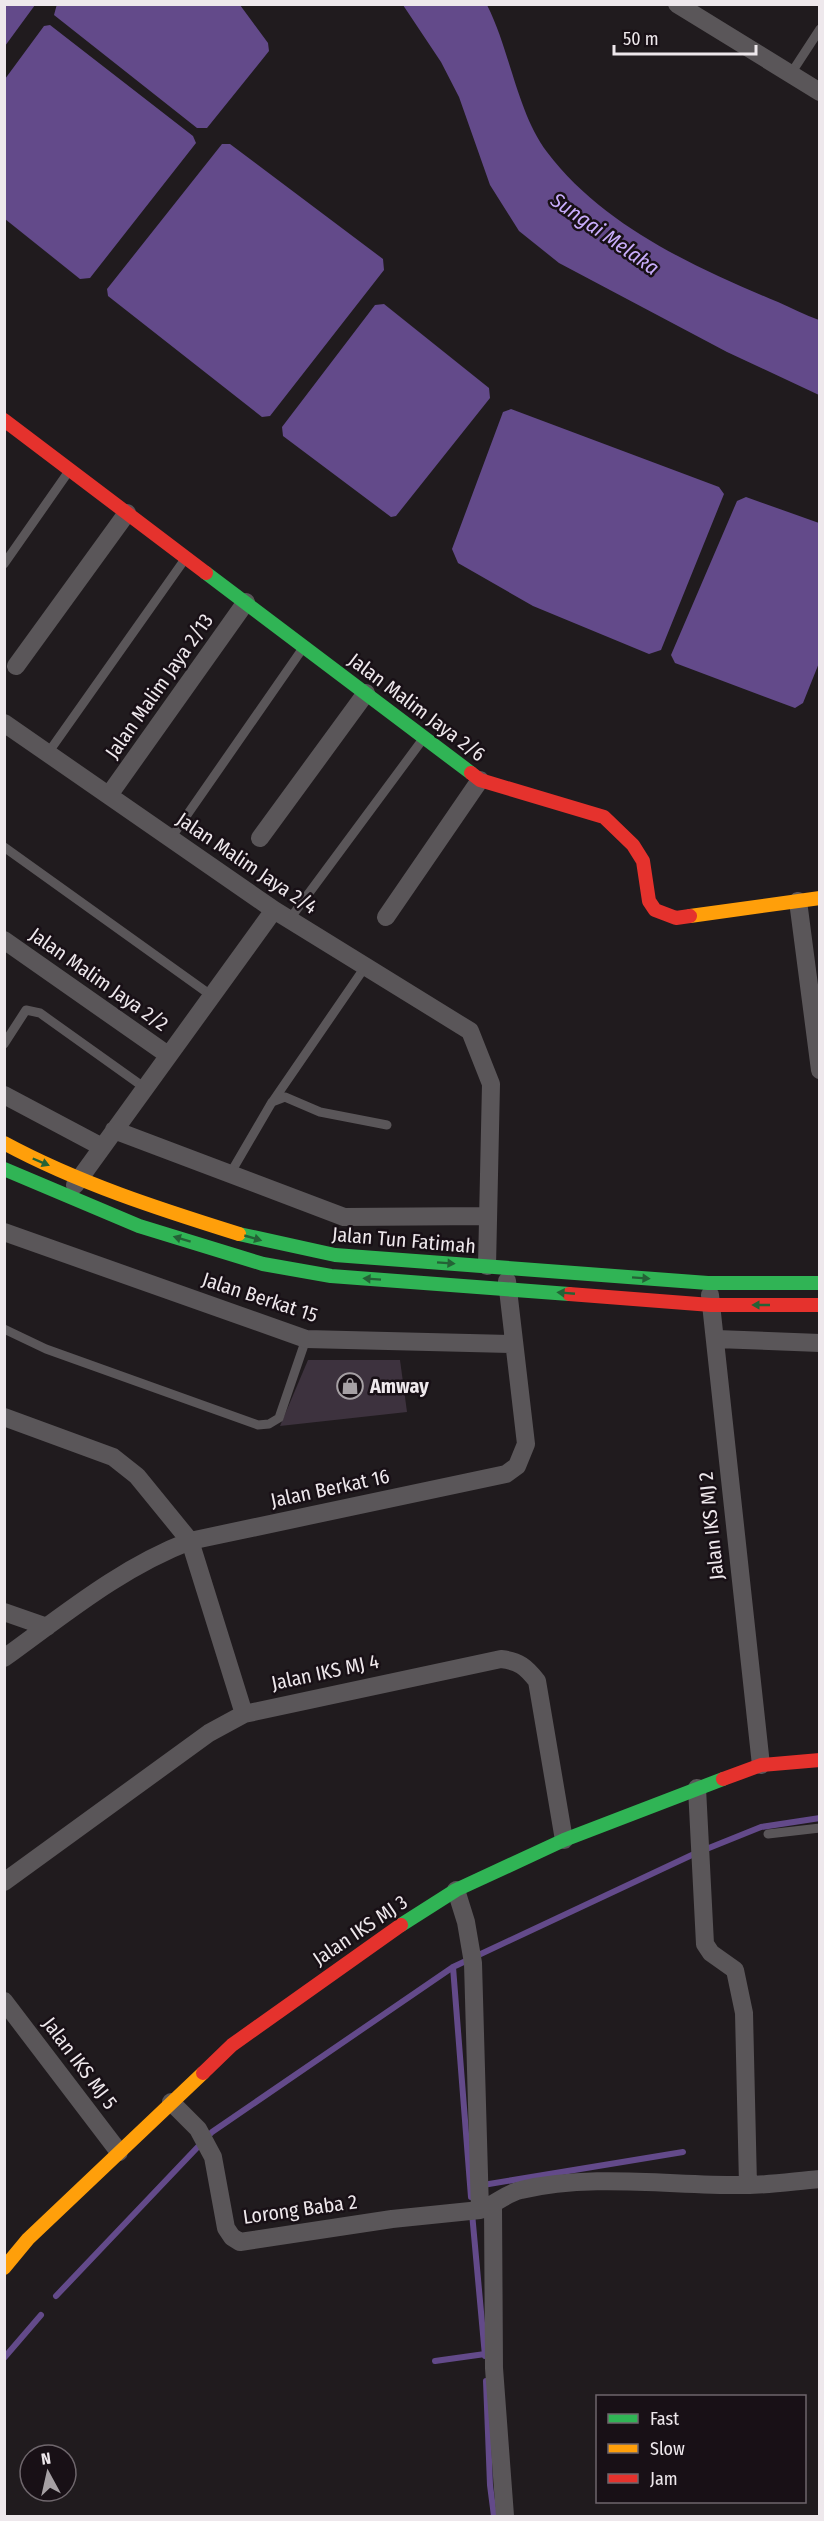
<svg xmlns="http://www.w3.org/2000/svg" width="824" height="2521" viewBox="0 0 824 2521" font-family="'Fira Sans Condensed',sans-serif">
<rect width="100%" height="100%" fill="#201b1e"/>
<!-- water -->
<path fill="#634a8a" d="M5,4L35,5L5,46L4,5Z
M57,4L240,5L268,43L269,51L207,128H197L54,15Z
M403,5H487C510,50 517,112 547,152C603,226 694,267 778,302C792,308 805,315 819,320V395L727,352L559,263L519,231L490,185L459,97L441,62Z
M50,25L193,136L196,143L90,278L80,279L5,219V79L44,26Z
M222,144H230L383,259L384,270L270,416L262,417L108,296L107,289Z
M384,304L489,388L490,398L396,516L391,517L283,436L282,427L375,305Z
M511,409L719,487L724,494L661,650L649,654L533,606L458,563L452,549L503,412Z
M746,497L819,523V663L803,703L795,708L675,663L671,655L737,501Z"/>
<g fill="none" stroke-linecap="round" stroke-linejoin="round">
<!-- stream -->
<path stroke="#634a8a" stroke-width="6" d="M453,1967L471,2197
M483,2185L683,2152
M472,2213L485,2356
M56,2296L212,2132L453,1967L694,1854L761,1827L820,1818
M4,2358L41,2315
M435,2361L485,2354
M486,2381L490,2485L494,2516"/>
</g>
<!-- building -->
<path fill="#3d323e" d="M308,1360H400L407,1412L280,1426Z"/>
<g fill="none" stroke-linecap="round" stroke-linejoin="round">
<!-- lane -->
<path stroke="#5a5659" stroke-width="9" d="M790,75L820,29
M4,564L69,471
M48,753L185,559
M171,838L303,648
M4,847L212,996
M289,920L423,739
M4,1044L26,1010L40,1013L145,1088
M273,1101L365,967
M230,1174L272,1102L285,1097L320,1112L387,1125
M4,1329L46,1349L258,1425L269,1424L279,1418L306,1339
M768,1834L820,1828"/>
<!-- street -->
<path stroke="#5a5659" stroke-width="18" d="M677,4L820,92
M16,666L127,513
M4,723L274,910L470,1031L491,1084L487,1266
M109,795L246,602
M260,838L366,693
M798,901L820,1070
M386,917L480,780
M4,940L168,1055
M4,1095L102,1147
M114,1130L344,1217L488,1216
M75,1185L274,910
M4,1232L306,1339L513,1344
M710,1295L761,1765
M716,1339L820,1343
M4,1417L113,1457L137,1476L190,1541L244,1714
M4,1612L47,1627
M4,1658C65,1614 120,1568 190,1541L506,1474L517,1466L526,1444L507,1281
M697,1788L705,1944L711,1953L735,1970L744,2013L748,2185
M4,1882L209,1733L244,1714L501,1659C519,1661 526,1667 537,1681L564,1840
M456,1890L466,1922L473,1963L480,2210
M4,2001L119,2152
M171,2102L198,2129L213,2157L226,2228L232,2237L240,2242L392,2219L480,2210C495,2205 506,2193 521,2190C593,2173 673,2186 746,2185C770,2185 795,2181 820,2179
M493,2206L494,2368L505,2516"/>
<!-- fast -->
<path stroke="#30b455" stroke-width="14" d="M206,573L471,773
M4,1169L139,1226L263,1264L331,1276L569,1294
M239,1234L335,1255L708,1283H820
M401,1925L456,1890L564,1840L723,1779"/>
<!-- slow -->
<path stroke="#ff9f0a" stroke-width="14" d="M690,916L820,898
M4,1143C78,1183 159,1209 239,1234
M4,2268L28,2239L203,2073"/>
<!-- jam -->
<path stroke="#e5322d" stroke-width="14" d="M4,420L206,573
M471,773L480,780L604,817L633,845L643,861L649,901L655,910L676,918L690,916
M569,1294L711,1305H820
M723,1779L761,1765L820,1760
M203,2073L232,2045L401,1925"/>
</g>
<!-- one-way arrows -->
<defs><path id="oneway-solid" d="M-6-.8H1V-3.2L6.5 0L1 3.2V.8H-6Z" transform="scale(1.5)"/></defs>
<g fill="#246236">
<use href="#oneway-solid" transform="translate(41 1162) rotate(23)"/>
<use href="#oneway-solid" transform="translate(253 1238) rotate(16)"/>
<use href="#oneway-solid" transform="translate(182 1239) rotate(-163)"/>
<use href="#oneway-solid" transform="translate(446 1263) rotate(4)"/>
<use href="#oneway-solid" transform="translate(641 1278) rotate(4)"/>
<use href="#oneway-solid" transform="translate(372 1279) rotate(-176)"/>
<use href="#oneway-solid" transform="translate(566 1293) rotate(-175)"/>
<use href="#oneway-solid" transform="translate(761 1305) rotate(180)"/>
</g>
<!-- icons -->
<defs>
<g id="shop-ring" transform="scale(1.35)"><circle r="9.5" fill="#181016" stroke="#a6a0a4" stroke-width="1.5"/><path d="M-5-2.5h2.3a2.7 3.5 0 0 1 5.4 0H5L5.5 6h-11ZM-1.5-2.5h3a1.5 2.3 0 0 0-3 0Z" fill="#a6a0a4"/></g>
</defs>
<g fill-rule="evenodd">
<use href="#shop-ring" x="350" y="1386"/>
</g>
<g text-anchor="middle" stroke-width="5" stroke-linejoin="round" paint-order="stroke">
<!-- street labels -->
<g font-size="20" fill="#eee8ec" stroke="#181016">
<text transform="translate(159 686) rotate(-55)" y="7">Jalan Malim Jaya 2/13</text>
<text transform="translate(417 707) rotate(37)" y="7">Jalan Malim Jaya 2/6</text>
<text transform="translate(247 863) rotate(34)" y="7">Jalan Malim Jaya 2/4</text>
<text transform="translate(99 979) rotate(35)" y="7">Jalan Malim Jaya 2/2</text>
<text transform="translate(404 1240) rotate(5)" y="7">Jalan Tun Fatimah</text>
<text transform="translate(260 1297) rotate(18)" y="7">Jalan Berkat 15</text>
<text transform="translate(330 1488) rotate(-12)" y="7">Jalan Berkat 16</text>
<text transform="translate(711 1526) rotate(-96)" y="7">Jalan IKS MJ 2</text>
<text transform="translate(325 1672) rotate(-12)" y="7">Jalan IKS MJ 4</text>
<text transform="translate(360 1930) rotate(-34)" y="7">Jalan IKS MJ 3</text>
<text transform="translate(80 2063) rotate(53)" y="7">Jalan IKS MJ 5</text>
<text transform="translate(300 2209) rotate(-8)" y="7">Lorong Baba 2</text>
</g>
<!-- poi labels -->
<g font-size="20" font-weight="bold" fill="#eee8ec" stroke="#181016" text-anchor="start">
<text x="370" y="1393">Amway</text>
</g>
<!-- water labels -->
<g font-size="21" font-style="italic" fill="#c9adfc" stroke="#181016">
<text transform="translate(605 234) rotate(35)" y="7">Sungai Melaka</text>
</g>
</g>
<!-- border -->
<rect width="824" height="2521" fill="none" stroke="#eee8ec" stroke-width="12"/>
<!-- legend -->
<rect x="596" y="2395" width="210" height="108" fill="#181016" stroke="#6e666c" stroke-width="1.5"/>
<rect x="608" y="2414" width="30" height="9" fill="#30b455" stroke="#6e666c" stroke-width="1.5"/>
<text x="650" y="2425" font-size="18" fill="#eee8ec">Fast</text>
<rect x="608" y="2444" width="30" height="9" fill="#ff9f0a" stroke="#6e666c" stroke-width="1.5"/>
<text x="650" y="2455" font-size="18" fill="#eee8ec">Slow</text>
<rect x="608" y="2474" width="30" height="9" fill="#e5322d" stroke="#6e666c" stroke-width="1.5"/>
<text x="650" y="2485" font-size="18" fill="#eee8ec">Jam</text>
<!-- north arrow -->
<g transform="translate(48 2473) rotate(352)"><circle r="28" fill="#181016" stroke="#6e666c" stroke-width="1.5"/>
<path d="M0-4.5L10 22L0 15L-10 22Z" fill="#a6a0a4"/>
<text y="-9" font-size="16" font-weight="bold" text-anchor="middle" fill="#eee8ec">N</text>
</g>
<!-- scale -->
<path d="M614 45v9h142v-9" fill="none" stroke="#eee8ec" stroke-width="3"/>
<text x="623" y="45" font-size="18" fill="#eee8ec" stroke="#181016" stroke-width="4.5" paint-order="stroke">50 m</text>
</svg>
